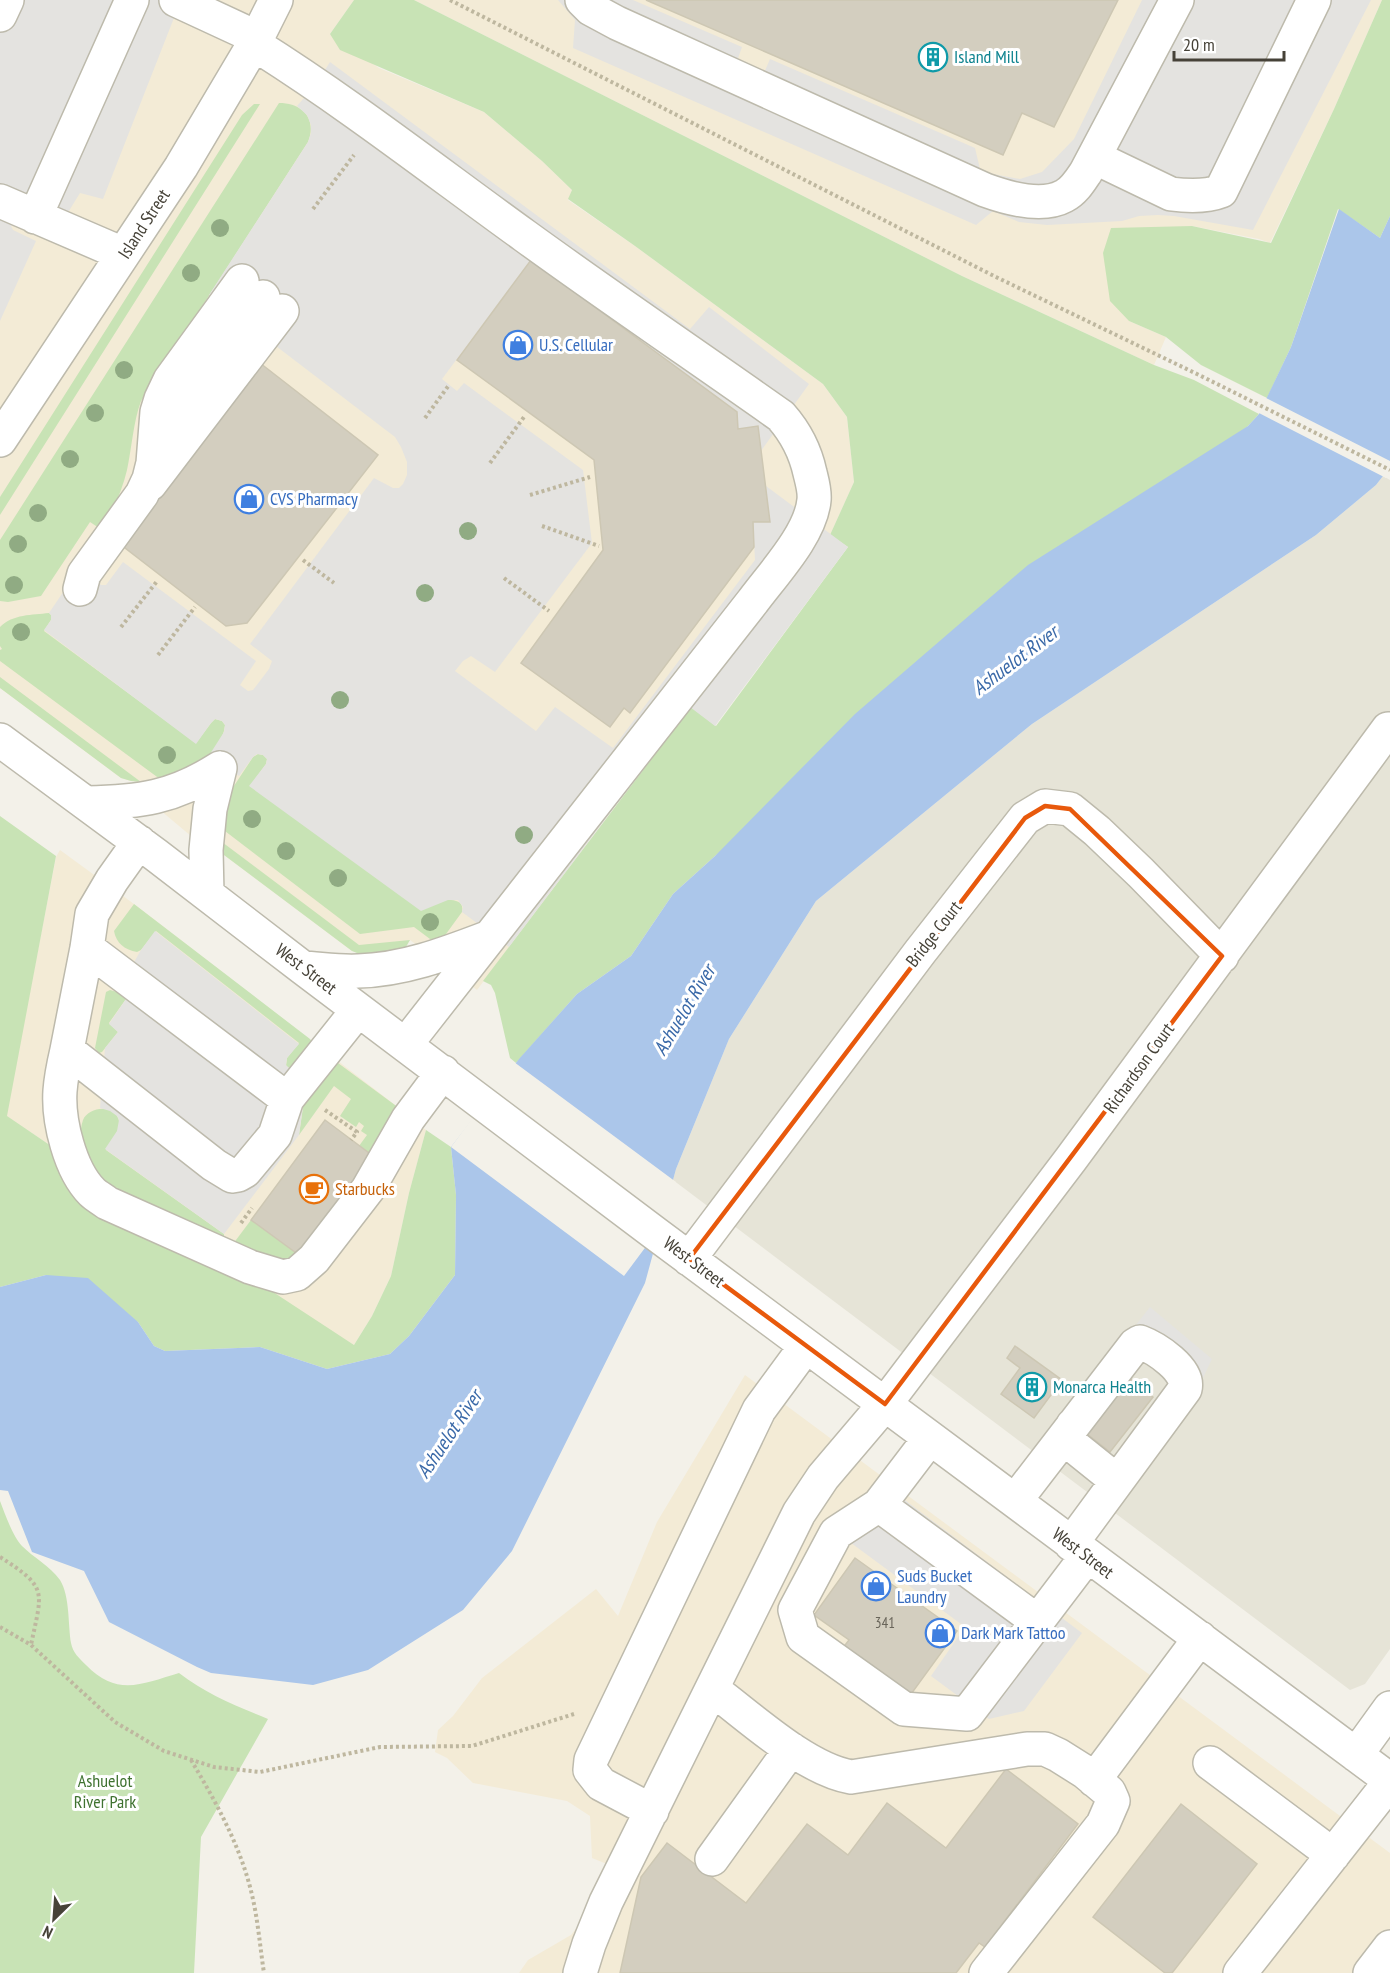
<svg xmlns="http://www.w3.org/2000/svg" width="1390" height="1973" viewBox="0 0 1390 1973" font-family="'PT Sans Narrow',sans-serif">
<rect width="100%" height="100%" fill="#f3f1e9"/>
<!-- residential -->
<path fill="#e6e4d7" d="M1383,476L1390,480V1649L1365,1684L1350,1690L673,1180L676,1169L729,1039L816,901L1032,724L1316,535L1376,485Z"/>
<!-- commercial -->
<path fill="#f3ebd6" d="M0,0H354L330,34L379,68L484,112L542,161L572,190L568,200L635,246L823,384L847,417L854,482L830,535L848,547L690,707L477,990L410,940L352,951L220,852H210L160,810L164,799L141,782L131,781L121,778L0,688Z
M414,0H1382L1334,109L1270,243L1259,239L1192,226L1129,321L1166,337L1154,365L962,276Z
M60,850L134,904L399,1108L426,1130L409,1193L391,1276L372,1316L354,1345L310,1318L6,1116L56,857Z
M745,1375L1390,1853V1973H519L528,1960L571,1935L592,1908L612,1866L592,1858L590,1816L567,1801L473,1783L447,1758L435,1752L438,1730L453,1716L482,1678L596,1589L618,1616L657,1522Z"/>
<!-- green -->
<path fill="#c8e3b5" d="M354,0H414L962,276L1154,365L1194,380L1259,414L1248,426L715,856L673,894L631,956L577,994L516,1063L510,1058L495,993L491,985L483,981L691,707L716,726L848,547L830,535L854,482L847,417L823,384L635,246L568,199L572,190L542,161L484,112L340,50L330,34Z
M1382,0H1390V216L1380,238L1338,209L1291,347L1267,398L1201,365L1166,337L1129,321L1110,301L1103,253L1111,228L1192,226L1271,243L1334,109Z
M279,103C303,103 317,119 308,142L141,401C133,423 132,447 127,470C122,491 113,511 102,530L90,522L41,596L8,602L0,601V540Z
M254,104H260L0,515V497L242,115Z
M49,613L51,615V620L44,631L196,743L211,723L215,719L222,721L225,725C222,754 189,771 168,785L0,661V650L2,649L0,646V627C13,614 32,615 49,613Z
M0,677L141,782L131,781L121,778L0,688Z
M258,754L263,755L267,759L266,764L250,786L448,900C457,900 464,902 462,912L438,945L414,927L360,934L221,828L230,792L253,757Z
M0,816L56,856L7,1116L82,1167C82,1152 78,1134 83,1120C89,1106 116,1104 119,1121C121,1131 110,1142 106,1150L224,1234V1238L157,1216L354,1345L372,1316L391,1276L409,1193L426,1130L451,1147L456,1195L455,1275L409,1336L390,1354L327,1369L260,1347L165,1351L154,1346L138,1322L46,1275L0,1287Z
M218,839L359,945L410,940L403,952L367,957L352,951L220,852Z
M134,904L310,1039L314,1045L294,1069L289,1068L286,1066L287,1058L299,1043L156,931L141,950L137,952C125,950 116,943 114,931Z
M110,990L117,992L126,999L109,1023L118,1032L102,1052L99,1053L95,1048L106,992Z
M338,1063L399,1108L377,1159L359,1146L367,1135L361,1131L364,1126L359,1122L356,1127L340,1116L351,1099L334,1086L299,1135L303,1107L308,1094Z
M251,1220L303,1258L297,1265L230,1248Z
M0,1501C5,1514 13,1537 22,1546C34,1558 50,1566 60,1580C70,1596 68,1625 71,1643C73,1653 79,1658 86,1665C117,1697 142,1684 179,1673C206,1694 236,1706 268,1719L201,1837L194,1973H0Z"/>
<!-- parking -->
<path fill="#e4e3e0" d="M0,0H181L103,199L80,193L59,227L12,224L11,226L13,230L36,241L0,321Z
M558,0H633L742,47L737,61L764,73L770,59L975,148L980,169L993,174L1020,179L1042,172L1074,139L1142,0H1371L1253,230L1174,216L1158,215L1139,216L1122,221L1047,225L1019,222L993,211L976,225L573,48L575,20Z
M330,62L690,329L709,307L809,384L761,451L758,427L738,429L737,412L531,260L442,379L457,391L464,383L583,470L592,543L495,672L471,656L463,661L455,671L536,731L555,707L613,748L755,560L753,522H770L766,486L848,547L715,726L690,707L509,947L462,912L463,907L458,900H448L421,911L249,786L266,764L267,759L263,755L257,754L253,757L239,776L210,754L224,732L225,725L222,721L215,719L211,723L196,744L44,630L51,620V615L49,613L97,542V581L101,585H106L123,562L256,661L240,685L248,691L253,690L269,669L272,661L250,644L374,478L393,488H399L403,484L407,475V462L401,447L395,437L209,295L308,142L311,133V125L307,115L297,106L316,84Z
M155,931L299,1044L287,1058L286,1065L289,1068L294,1069L307,1094L303,1107L299,1135L224,1234L105,1149L117,1131L119,1120L117,1116L110,1111L100,1108L105,1048L118,1032L109,1024L126,999L117,992L141,950Z
M1150,1307L1212,1359L1195,1395L1121,1344Z
M882,1483L1082,1633L1024,1711L989,1719L931,1676L965,1627L843,1537Z"/>
<!-- water -->
<path fill="#abc6ea" d="M1339,209L1380,238L1390,216V467L1376,485L1316,535L1032,724L816,901L729,1039L676,1169L645,1283L512,1551L463,1610L368,1670L313,1685L211,1673L197,1667L109,1622L84,1571L32,1552L8,1491L0,1490V1287L46,1275L88,1278L138,1322L154,1346L165,1351L260,1347L327,1369L390,1354L409,1336L455,1275L456,1195L451,1147L519,1059L577,994L631,956L673,894L715,856L855,714L1028,565L1248,426L1259,414L1291,347Z"/>
<!-- pier -->
<path fill="#f3f1e9" d="M1264,397L1390,461V472L1386,478L1257,412Z
M514,1062L676,1182L665,1221L624,1276L451,1147Z"/>
<!-- building -->
<path fill="#d3cebf" stroke="#cdc7b3" stroke-width="1.5" d="M646,0H1118L1054,127L1022,113L1003,155Z
M531,260L737,412L738,429L758,426L770,522H753L754,547L630,713L624,708L610,727L521,663L603,550L594,460L457,360Z
M260,363L378,455L247,623L226,626L120,544Z
M325,1120L377,1159L303,1258L251,1220Z
M1015,1346L1062,1380L1034,1418L1001,1394L1020,1368L1007,1358Z
M1126,1375L1153,1397L1110,1452L1082,1430Z
M855,1558L957,1631L906,1701L839,1653L849,1640L814,1615Z
M1006,1769L1078,1824L985,1947L979,1943L956,1973H620L641,1877L667,1843L746,1903L807,1824L848,1855L887,1803L946,1848Z
M1181,1804L1257,1864L1172,1973H1165L1093,1917Z"/>
<g fill="none" stroke-linecap="round" stroke-linejoin="round">
<!-- minor casing -->
<g stroke="#bdbaac" stroke-width="36">
<path id="minor" d="M176,0L258,38
M582,0L591,9L617,23L985,190C1007,198 1042,208 1064,196C1074,191 1080,181 1086,172L1177,0
M0,15L7,0
M254,44C348,103 435,171 525,236C609,297 696,356 781,416C796,433 805,450 810,473C812,481 815,491 814,500C811,534 773,574 753,601L406,1044
M1094,157L1171,194C1187,196 1206,197 1221,191L1314,0
M0,201L123,254
M35,217L132,0
M162,429L263,297
M0,440L181,167L254,44L276,0
M150,484L282,311
M80,589L84,574L142,494L149,479L153,463L157,412L161,399L170,380L242,281
M0,740L156,855L303,968L656,1234L1390,1780
M86,803C140,802 173,798 220,768
M139,842L112,880L92,914L87,948L67,1050L214,1165L232,1176L238,1175L245,1171L275,1135L287,1099L358,1010
M207,894L206,850L210,809L220,768
M87,948L287,1099
M303,968C321,969 340,972 358,971C403,970 445,954 487,938
M67,1050C64,1063 61,1077 60,1091C58,1121 70,1170 92,1192C96,1196 102,1199 107,1203L250,1267L283,1277L297,1274L314,1259L368,1189L408,1119L443,1072
M689,1259L920,952L1025,818L1045,806L1070,809L1097,831L1141,873L1222,956
M1073,1425L1068,1435L1071,1444L1117,1481
M930,1438L879,1505L1037,1621
M1015,1501L1135,1345L1140,1342C1156,1348 1190,1370 1185,1389L1071,1544
M879,1505L836,1533L795,1610L803,1637L904,1709L967,1714L1087,1556
M712,1689C750,1717 805,1769 851,1777L1027,1749H1045L1058,1755L1085,1772L1109,1792L1113,1801L1103,1824L986,1973
M1356,1755L1390,1708
M1210,1763L1333,1855
M1094,1780L1200,1638
M652,1811L601,1784L590,1770L591,1760L759,1410L806,1346
M712,1859L791,1749
M580,1973L589,1944L606,1902L799,1513L823,1477L885,1404L1071,1159L1388,729
M1240,1973L1390,1782
M1370,1973L1390,1947"/>
</g>
<!-- path -->
<path stroke="#beb79f" stroke-width="4" stroke-dasharray="3 3" stroke-linecap="butt" d="M450,0L996,277L1197,374L1390,470
M313,209L354,155
M425,418L449,385
M490,463L524,417
M530,495L590,477
M542,526L599,546
M303,560L334,583
M504,578L549,611
M121,627L158,580
M158,655L195,607
M325,1110L357,1132L351,1140
M241,1223L252,1208
M0,1557C49,1588 42,1591 31,1645
M0,1627L31,1645L115,1722L164,1751L214,1767L260,1772L380,1747L472,1746L574,1714
M191,1760C216,1802 241,1847 252,1895C258,1920 260,1947 264,1973"/>
<!-- minor -->
<use href="#minor" stroke="#fff" stroke-width="33"/>
</g>
<!-- trees -->
<g fill="#90ab83">
<circle cx="220" cy="228" r="9"/>
<circle cx="191" cy="273" r="9"/>
<circle cx="124" cy="370" r="9"/>
<circle cx="95" cy="413" r="9"/>
<circle cx="70" cy="459" r="9"/>
<circle cx="38" cy="513" r="9"/>
<circle cx="468" cy="531" r="9"/>
<circle cx="18" cy="544" r="9"/>
<circle cx="14" cy="585" r="9"/>
<circle cx="425" cy="593" r="9"/>
<circle cx="21" cy="632" r="9"/>
<circle cx="340" cy="700" r="9"/>
<circle cx="167" cy="755" r="9"/>
<circle cx="252" cy="819" r="9"/>
<circle cx="524" cy="835" r="9"/>
<circle cx="286" cy="851" r="9"/>
<circle cx="338" cy="878" r="9"/>
<circle cx="430" cy="922" r="9"/>
</g>
<!-- marked area -->
<path fill="none" stroke="#e8590c" stroke-width="4.5" stroke-linejoin="round" d="M1045,806L1070,809L1222,956L885,1404L689,1259L1025,818Z"/>
<!-- icons -->
<defs>
<g id="building-ring" transform="scale(1.5)"><circle r="9.5" fill="#fff" stroke="#0f9aa8" stroke-width="1.5"/><path d="M-4-6H4V6H1V3H-1V6H-4ZM-2.5-4.3h1.7v1.8h-1.7ZM.8-4.3h1.7v1.8H.8ZM-2.5-1h1.7V.8h-1.7ZM.8-1h1.7V.8H.8Z" fill="#0f9aa8"/></g>
<g id="shop-ring" transform="scale(1.5)"><circle r="9.5" fill="#fff" stroke="#3f7fe0" stroke-width="1.5"/><path d="M-5-2.5h2.3a2.7 3.5 0 0 1 5.4 0H5L5.5 6h-11ZM-1.5-2.5h3a1.5 2.3 0 0 0-3 0Z" fill="#3f7fe0"/></g>
<g id="cafe-ring" transform="scale(1.5)"><circle r="9.5" fill="#fff" stroke="#e8710a" stroke-width="1.5"/><path d="M-5.5-4.5H6V0H3Q3 3.5 0 3.5H-2.5Q-5.5 3.5-5.5 0ZM3-3.2v2h1.7v-2ZM-6 4.5H4V6H-6Z" fill="#e8710a"/></g>
</defs>
<g fill-rule="evenodd">
<use href="#building-ring" x="933" y="57"/>
<use href="#shop-ring" x="518" y="345"/>
<use href="#shop-ring" x="249" y="499"/>
<use href="#cafe-ring" x="314" y="1189"/>
<use href="#building-ring" x="1032" y="1387"/>
<use href="#shop-ring" x="876" y="1586"/>
<use href="#shop-ring" x="940" y="1633"/>
</g>
<g text-anchor="middle" stroke-width="6" stroke-linejoin="round" paint-order="stroke">
<!-- number labels -->
<g font-size="15" fill="#69655a">
<text x="885" y="1628">341</text>
</g>
<!-- culture labels -->
<g font-size="18" fill="#0d838f" stroke="#fff" text-anchor="start">
<text x="954" y="63">Island Mill</text>
<text x="1053" y="1393">Monarca Health</text>
</g>
<!-- street labels -->
<g font-size="18" fill="#464238" stroke="#fff">
<text transform="translate(144 224) rotate(-57)" y="6">Island Street</text>
<text transform="translate(934 934) rotate(-52)" y="6">Bridge Court</text>
<text transform="translate(306 969) rotate(37)" y="6">West Street</text>
<text transform="translate(1139 1068) rotate(-54)" y="6">Richardson Court</text>
<text transform="translate(694 1262) rotate(37)" y="6">West Street</text>
<text transform="translate(1083 1553) rotate(37)" y="6">West Street</text>
</g>
<!-- shop labels -->
<g font-size="18" fill="#366cbe" stroke="#fff" text-anchor="start">
<text x="539" y="351">U.S. Cellular</text>
<text x="270" y="505">CVS Pharmacy</text>
<text x="897" y="1582">Suds Bucket<tspan x="897" dy="21">Laundry</tspan></text>
<text x="961" y="1639">Dark Mark Tattoo</text>
</g>
<!-- food labels -->
<g font-size="18" fill="#c56008" stroke="#fff" text-anchor="start">
<text x="335" y="1195">Starbucks</text>
</g>
<!-- park labels -->
<g font-size="18" fill="#3f7230" stroke="#fff">
<text x="105" y="1787">Ashuelot<tspan x="105" dy="21">River Park</tspan></text>
</g>
<!-- water labels -->
<g font-size="20" font-style="italic" fill="#3a69a8" stroke="#fff">
<text transform="translate(1015 660) rotate(-37)" y="7">Ashuelot River</text>
<text transform="translate(684 1010) rotate(-59)" y="7">Ashuelot River</text>
<text transform="translate(449 1434) rotate(-56)" y="7">Ashuelot River</text>
</g>
</g>
<!-- north arrow -->
<g transform="translate(54 1919) rotate(205)" stroke="#ffffff" stroke-width="4.5" paint-order="stroke">
<path d="M0-4.5L10 22L0 15L-10 22Z" fill="#464238"/>
<text y="-9" font-size="16" font-weight="bold" text-anchor="middle" fill="#464238">N</text>
</g>
<!-- scale -->
<path d="M1174 51v9h110v-9" fill="none" stroke="#464238" stroke-width="3"/>
<text x="1183" y="51" font-size="18" fill="#464238" stroke="#ffffff" stroke-width="4.5" paint-order="stroke">20 m</text>
</svg>
